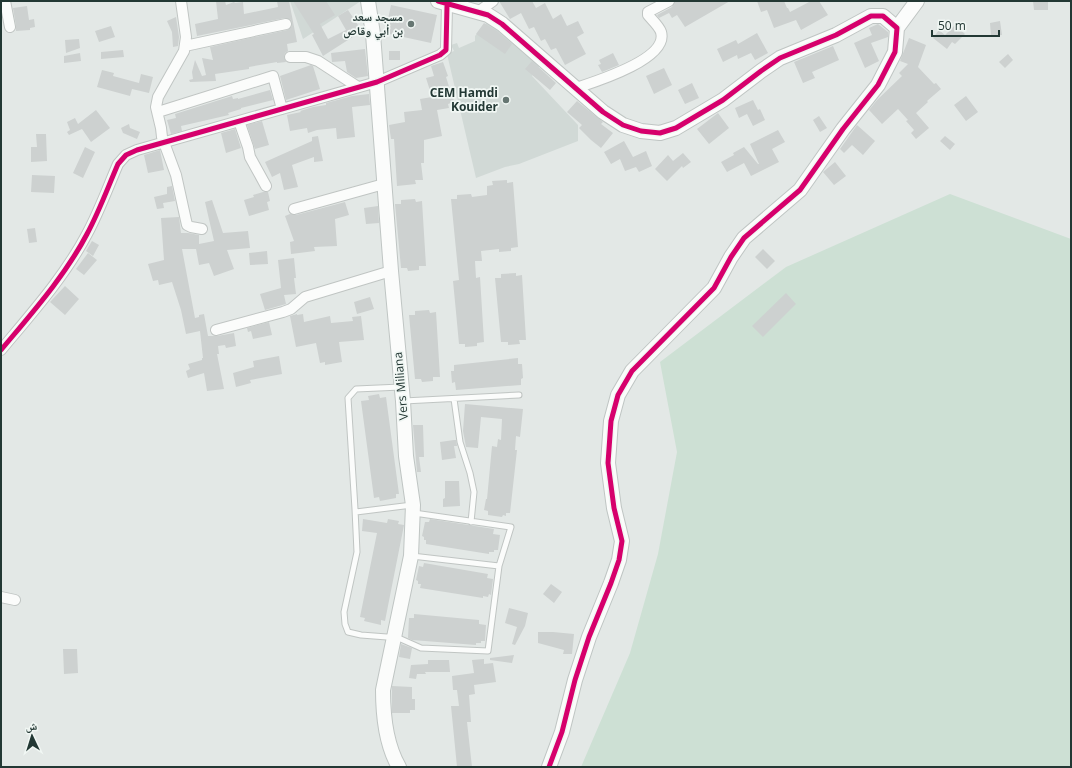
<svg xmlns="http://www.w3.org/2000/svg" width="1072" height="768" viewBox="0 0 1072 768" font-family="'Open Sans','Noto Naskh Arabic',sans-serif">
<rect width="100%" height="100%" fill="#e3e8e6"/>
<!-- built -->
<path fill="#d1d9d6" d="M290,1H361L303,39Z
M487,22L540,66L532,76L578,125V141L519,164L505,167L476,178L447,54L454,51L451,45L457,43L459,48L475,41V36Z"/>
<!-- green -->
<path fill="#cde0d4" d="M950,194L1071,239V767H581L630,653L658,554L677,452L660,362L786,267Z"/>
<!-- building -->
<path fill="#cdd1d0" d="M216,1H225L226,5L234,2L235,3L243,2L244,14L278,7L277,1H289L297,42L287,44L288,51L285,53L284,57L286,62L277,63V62L249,67V69L215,74L216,81L190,82L189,80L193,79L192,72L195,60L202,76L206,75L202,58L213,60L210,47L287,30L292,26L291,20L285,18L197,36L195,24L218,19Z
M293,1H326L335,15L320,24L328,39L346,30L338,16L348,10L362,31L323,56L312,35L314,34Z
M499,1H532L536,8L545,3L553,19L561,14L567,26L578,21L584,33L577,37L586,54L565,65L556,48L551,50L545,39L541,41L534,27L529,29L521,13L510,19Z
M675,1H730L685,27L677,15L672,18L669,13L659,18L657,15L672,7Z
M757,1H784L787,8H788L790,12L811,1H819L828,15L801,30L796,20L774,28L767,10L761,12Z
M1033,1H1048V10H1034Z
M391,5L437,15L431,43L385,33Z
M27,6L29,20L34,19L35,27L30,28V30L16,31V26L13,8Z
M176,17L179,37L178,46L173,47L172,32L167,21Z
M1000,21L1002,35L991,36L990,23Z
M484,23L497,31L512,44L505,54L476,34Z
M878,24L888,32V37L871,43L879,61L865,68L854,43L872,35L869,28Z
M955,25L965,34L955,44L952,42L947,49L933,38L939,30L945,35Z
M111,26L115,37L99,42L95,31Z
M757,33L768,53L755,60L751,53L738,59L737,55L723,62L717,49L736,40L738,44Z
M909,38L926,45L918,67L934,84L936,83L941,89L927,101L928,102L916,113L929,128L916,139L911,133L914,130L906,121L908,120L898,109L882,124L869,110L877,100L902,76L899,73L908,64L900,61Z
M79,39L80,48L66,53L65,40Z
M833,46L839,60L812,72L815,78L803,83L794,62Z
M365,49L368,76L356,78L347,72L345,61L332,62L331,53Z
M123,50L124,57L101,59V52Z
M389,51H400V60H389Z
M80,53L81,61L64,63V56Z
M613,53L619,65L602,72L598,65L601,64L599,60Z
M1008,54L1013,60L1005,68L999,62Z
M532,61L556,83L550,90L525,69Z
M443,62L448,76L446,77L451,93L452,92L454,102L448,104L449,108L437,110L442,136L424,140V163H421L423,180H415L416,184L397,186L394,139H391L389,125L405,122L404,112L422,110L420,99L432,97L426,78L434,76L431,66Z
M311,65L313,66L320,89L286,100L280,76Z
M664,68L672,85L654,94L646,76Z
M102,70L114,73L113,76L139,83L141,74L153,77L149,93L132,89L130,96L97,87Z
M692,83L699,98L685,104L678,90Z
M270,90L273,100L241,108V109L228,113L229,115L181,126L182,131L171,134L167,120L176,118L175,114L232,96L233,99L238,98V99Z
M369,94L370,105L352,107L355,137L337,139L336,128L317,130L308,133L307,128L290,131L287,115L301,112L300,111L313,107L326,105V103L352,96Z
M966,96L978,112L966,121L954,105Z
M753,100L758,110L760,109L765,120L753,126L747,114L739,118L735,108Z
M577,101L603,122L601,124L613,133L601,148L591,140L579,128L582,125L567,112Z
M96,110L110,128L91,142L82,129L69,135L67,132L70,130L67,122L75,118L78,124Z
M718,113L729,128L709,144L697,129Z
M819,116L827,128L820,132L813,120Z
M262,121L269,145L255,149L247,125Z
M129,124L130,128L140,132L137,139L123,133L121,128Z
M857,125L875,141L863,155L852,145L844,153L840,149Z
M235,129L241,148L226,153L221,133Z
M778,130L785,142L772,149L779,162L751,176L744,163L727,172L721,162L734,155L733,153L744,147L758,164H759L750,144Z
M36,134H46L47,161L31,162V147H37Z
M318,136L323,161L314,162V157L292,165L298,187L284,190L280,173L272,177L265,162L312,141V137Z
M945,136L955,144L950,150L940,141Z
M624,141L633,157L646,151L652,166L639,172L636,167L625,171L620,159L611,164L604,152Z
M85,147L95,152L83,178L73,173Z
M160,150L164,170L148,173L144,155Z
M683,153L691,162L683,168L682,166L667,181L655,169L668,155L673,161Z
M835,162L846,176L834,185L823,172Z
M32,175L55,176L54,193L31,192Z
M507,180V183L513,182L518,247L511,248V251L499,252V249L481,251L482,261H475L476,278L480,277L484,342L477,343V346L465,347V344H459L456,312L453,281L459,280L451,199H457V195L471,194L472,197L487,195V186L493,185L492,181Z
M172,186L175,201L163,203L164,208L157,209L154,197L167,194V187Z
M263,192H268L270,201L267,202L269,210L249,216L244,200L254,197L253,195Z
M415,199L416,202L422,201L426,266H419V270L408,271L407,268H401L395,204H401V200Z
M212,200L223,233L248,231L250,248L227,250L234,269L214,276L209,263L199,265L196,249H182L195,318L199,317V315L204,314L208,336H217L234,333L236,346L226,348L225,345L218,346L219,354H217L224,389L207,391L204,373L188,378L186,371L190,369L188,364L202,360V358H203L200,331L186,334L181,310L172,282L159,285L158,280L153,281L148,264L164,260L161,218L179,217L181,233H188L199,235V244L214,241L205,202Z
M345,202L349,215L335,219L337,246L314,247L315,251L291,254L290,242L294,241L285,216L290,214L296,215Z
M378,206L379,223L366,224L364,208Z
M35,228L37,242L29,243L27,229Z
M92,241L99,245L93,256L86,251Z
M763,249L775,261L767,269L755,257Z
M267,251L268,264L250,265L249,253Z
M88,253L97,260L84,275L76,269Z
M294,258L296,278H294L296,294L284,295L286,304L265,310L260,294L281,288L278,260Z
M516,273V276L522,275L526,340H519L520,344L508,345V342H501L495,278H501V274Z
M65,286L79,299L65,315L50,302Z
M786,293L796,304L763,337L752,326Z
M370,297L374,309L357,314L354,302Z
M429,310L430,313L436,312L440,377H433V381L422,382L421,379H415L409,315H415V311Z
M297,314V315L303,314L304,322L330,316L331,323L353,321L352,317L361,316L364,340L339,342L342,362L325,365V362L320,363L316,343L296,347L290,316Z
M269,322L272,335L253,339L251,331L248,332L247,328Z
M279,356L282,374L250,380L251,383L236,387L233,373L254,367L253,361Z
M518,358V364H522L523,378L521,379V385L456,390L455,382L452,383L451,371H454V365Z
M379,394L380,398L386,397L399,494H396V498L380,501L379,497L374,498L361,401L369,400L368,396Z
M465,404L523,409L520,437L516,436L515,450H517L510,513H506V516L503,515L502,517L488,515V511L484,510L486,499H487L492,446L497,447L498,439L501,440L502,419L481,417L478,448L466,447L463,431Z
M413,425H423L424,457H419L421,472H417Z
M454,440H456L457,446H454L456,458L442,460L440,442Z
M445,481H459L460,506L443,507V499L445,498Z
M363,519L387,523L388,519L399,521L398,524L404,525L385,621L381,620V625L364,621L365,618L360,617L377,533L362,531Z
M430,519L494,529L493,534L500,535L498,550H494V552H489V554L426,544V540H424V537L422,536L425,522H429Z
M424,563L488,574L487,578L493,579L491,595L489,594L488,597L483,596V598L420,588L421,584H418V581L416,580L419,566L423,567Z
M551,584L562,592L554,603L543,594Z
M509,608L528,613L525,626L515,645L512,644L517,627L505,623Z
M414,614L479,620V624L486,625L485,641H481V643H476V645L412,640L408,638L409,618H414Z
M538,632H553L574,634L572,654H563L564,650L538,643Z
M401,644L412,648L410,659L399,657Z
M63,649H77L78,673L64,674Z
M514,655L512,663L490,660V658Z
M484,659V664L493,663L496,682L474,685L475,694L469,695L471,722H467L472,767H457L451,706H459L457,690H453L452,676L474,673L472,660Z
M428,660H449L450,672H425L426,674H417L416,679L409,678L411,665L428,664Z
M392,686L412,687V699H415V710H410V713H392Z"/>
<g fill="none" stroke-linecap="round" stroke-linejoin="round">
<!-- lane casing -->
<g stroke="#c0c5c3" stroke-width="7">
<path id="lane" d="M401,387L356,389L348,398L355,509L357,552L344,612L345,624L348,632L361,635L387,637L394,636L421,648L488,651L499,566L412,556
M454,399L460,442L470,473L474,492L471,522
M404,401L519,395
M356,512L412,505
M414,513L511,527L499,566"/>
</g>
<!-- street casing -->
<g stroke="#c0c5c3" stroke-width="12">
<path id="street" d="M5,1L10,27
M181,1L186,37L184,51L158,97L156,107L161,128L162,137L176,175L187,225L191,227L202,229
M478,12L493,1
M185,46L286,24
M290,57H306L318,61L358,87
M576,88C594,82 669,59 661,32C659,26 652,20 648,15V12L669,1
M158,112L273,76L282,109
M239,121L248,147L250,157L266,186
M294,209L384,184
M216,330L283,312L291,309L305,297L391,271
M1,350C31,314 65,276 87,234C99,212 108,187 118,164L126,155L137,150L377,82L440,55L446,50L447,5
M1,597L15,600"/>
</g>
<!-- secondary casing -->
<g stroke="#bfc5c3" stroke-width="16">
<path id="secondary" d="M368,1L373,34L391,271L403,401L406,456L413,505L411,556L383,690C383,716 386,745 399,767
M438,1L488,15L502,24L603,112L623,125L641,131L660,133L676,128L723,100L761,71L780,58L836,35L871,16H883L897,28L895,52L878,85L843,129L800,190L744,238L731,257L714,288L632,371L618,395L611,421L608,463L614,508L622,541L619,560L611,583L589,637L575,680L562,732L549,767
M897,28L917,1"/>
</g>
<!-- lane -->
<use href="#lane" stroke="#fbfcfb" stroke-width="5"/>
<!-- street -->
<use href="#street" stroke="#fbfcfb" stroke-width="10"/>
<!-- secondary -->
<use href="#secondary" stroke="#fbfcfb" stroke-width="14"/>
<!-- cycleway casing -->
<g stroke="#f1f7f4" stroke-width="8">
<path id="cycleway" d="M438,1L488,15L502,24L603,112L623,125L641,131L660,133L676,128L723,100L761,71L780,58L836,35L871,16H883L897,28L895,52L878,85L843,129L800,190L744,238L731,257L714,288L632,371L618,395L611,421L608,463L614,508L622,541L619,560L611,583L589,637L575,680L562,732L549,767
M1,350C31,314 65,276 87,234C99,212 108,187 118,164L126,155L137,150L377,82L440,55L446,50L447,5"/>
</g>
<!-- cycleway -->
<use href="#cycleway" stroke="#d6006c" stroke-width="5"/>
</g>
<!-- markers -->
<g fill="#667672" stroke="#f1f7f4" stroke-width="1.5">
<circle cx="411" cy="24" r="4"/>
<circle cx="506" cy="100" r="4"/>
</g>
<g text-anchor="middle" stroke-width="3.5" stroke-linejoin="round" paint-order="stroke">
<!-- poi labels -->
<g font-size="12" font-weight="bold" fill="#233834" stroke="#f1f7f4" text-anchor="end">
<text x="403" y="21">مسجد سعد<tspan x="403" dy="14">بن أبي وقاص</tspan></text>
<text x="498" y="97">CEM Hamdi<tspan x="498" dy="14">Kouider</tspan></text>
</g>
<!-- street labels -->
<g font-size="12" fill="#233834" stroke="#f1f7f4">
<text transform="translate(401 386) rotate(-95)" y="4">Vers Miliana</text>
</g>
</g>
<!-- border -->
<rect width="1072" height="768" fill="none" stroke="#233834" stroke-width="4"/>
<!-- north arrow -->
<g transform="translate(32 736) rotate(356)" stroke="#f1f7f4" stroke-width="3" paint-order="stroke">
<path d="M0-3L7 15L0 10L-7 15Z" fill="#233834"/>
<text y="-6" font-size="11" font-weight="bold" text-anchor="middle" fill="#233834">ش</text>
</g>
<!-- scale -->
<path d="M932 30v6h67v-6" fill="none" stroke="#233834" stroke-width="2"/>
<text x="938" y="30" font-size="12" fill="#233834" stroke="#f1f7f4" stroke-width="3" paint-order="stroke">50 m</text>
</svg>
